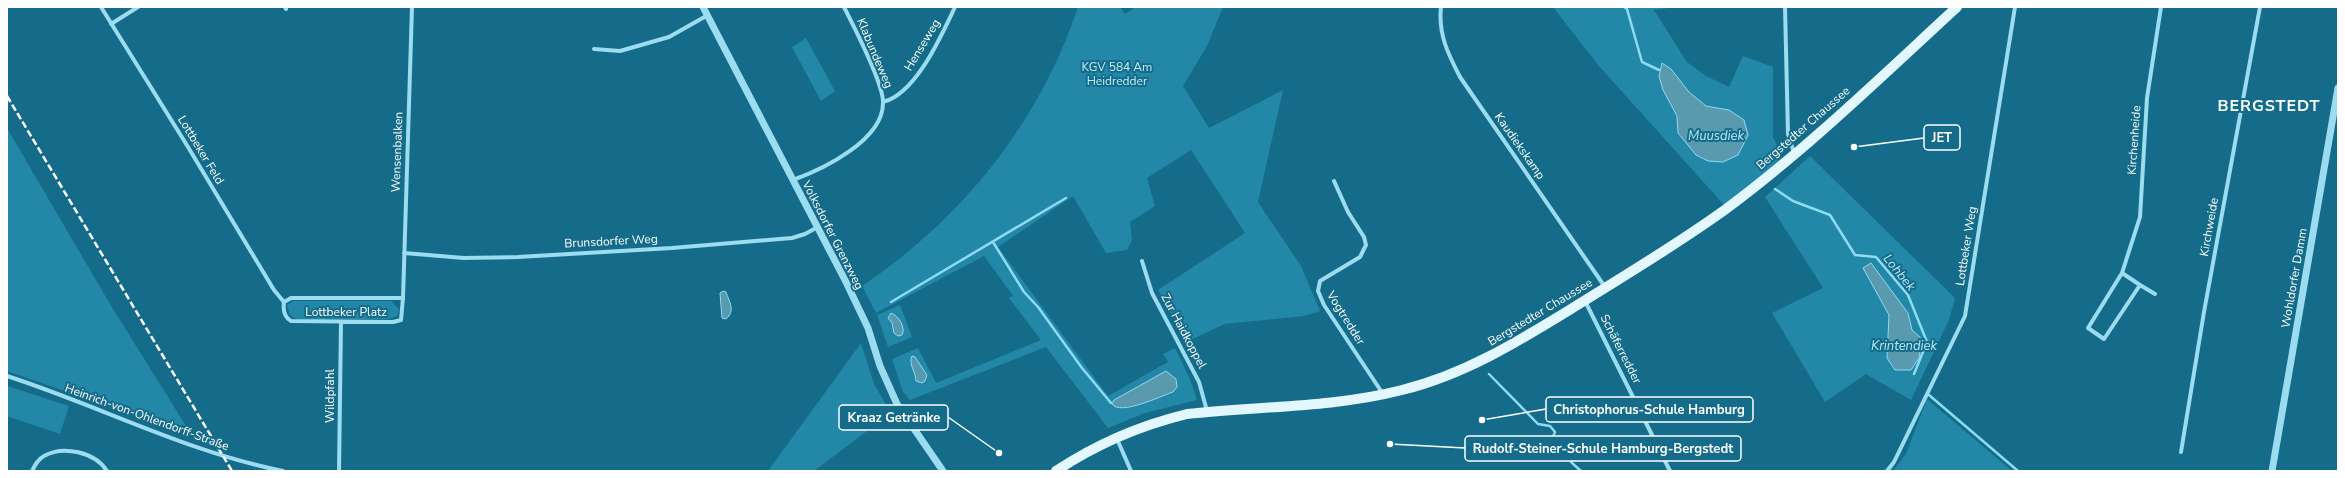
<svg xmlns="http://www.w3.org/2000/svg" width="2345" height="478" viewBox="0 0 2345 478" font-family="'Nunito Sans',sans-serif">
<rect width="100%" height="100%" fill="#146c8a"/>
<!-- green -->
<path fill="#2387a7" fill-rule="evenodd" d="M1078,7H1120L1125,14L1136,7H1223L1207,46L1183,86L1209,128L1283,90L1258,202L1301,266L1320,311L1304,316L1224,324L1187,342L1158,290L1245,233L1191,150L1147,178L1155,206L1130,222L1132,240L1127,250L1106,253L1073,196L998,247L1108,396L1168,362L1163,354L1175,348L1190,379L1197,400L1145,413L1108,428L1046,347L910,400L903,392L892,359L918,348L936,383L1041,340L1009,298L1013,296L984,256L876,313L862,286C963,218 1039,123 1078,7ZM1166,371L1173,376L1177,383L1128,408H1117L1114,400Z
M1553,7H1676L1654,10L1687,62L1706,76L1729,87L1743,56L1773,67V137L1783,159L1725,206L1598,65ZM1671,69L1689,92L1706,106L1729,110L1678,133C1678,128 1678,122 1677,117C1674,100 1658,89 1659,70Z
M806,38L835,91L821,101L792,47Z
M7,128L110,304L186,426L146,419L7,371Z
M1810,156L1955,298L1949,320L1911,400L1866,374L1825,402L1772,313L1823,288L1765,197ZM1871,263L1908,313L1912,330L1921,339L1887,358L1889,315L1863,268Z
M293,301H391L399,309L397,316L389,319H296L290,315L287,305Z
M900,305L912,337L888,347L877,315Z
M861,343L874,384L891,413L814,471H768Z
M7,386L69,406L60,434L7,416Z
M1927,399L2012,471H1893L1906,454Z"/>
<!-- water -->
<path fill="#599aaf" stroke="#8ddcf3" d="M1662,63L1671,69L1689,92L1706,106L1729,110L1744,120L1748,135L1738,155L1723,162L1708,161L1696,155L1678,133L1677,116L1663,90L1659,76Z
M1871,263L1908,313L1912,330L1922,339L1919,358L1911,370H1895L1887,358L1889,315L1863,268Z
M723,291L726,292C729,301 736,311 726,319L722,318L720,293Z
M891,313C899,316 906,328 902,335L898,336L894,333L892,323L888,318Z
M912,356L915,357L927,375L925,381L922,383L916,381C916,373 908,363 912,356Z
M1166,371L1176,379L1177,387L1173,392C1161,396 1120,416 1112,404L1114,400Z"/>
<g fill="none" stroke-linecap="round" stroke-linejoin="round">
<!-- stream -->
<path stroke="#8ddcf3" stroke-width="2.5" d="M1624,7L1627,9L1642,62L1659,70
M1775,189L1793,201L1830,215L1855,255L1876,257L1908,295L1927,342L1914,374
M993,242L1024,292L1038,307L1082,368L1111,403
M891,302L1066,198
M1489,374L1538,424L1550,426L1555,432L1553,437L1572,463L1581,471
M1929,395L2018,471"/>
<!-- minor -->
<path stroke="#9bdcf0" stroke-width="4" d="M101,7L188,147L274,290L284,302
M285,7L286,9
M1441,7C1438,34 1448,54 1460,77L1605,287
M1785,7L1788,134L1794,153
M111,24L138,7
M594,49L620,51L669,37L708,15
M883,102C916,94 941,36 955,7
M793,180C823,169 884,140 883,102C883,82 854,27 844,7
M1334,181L1348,212L1364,237L1366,245L1360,257L1320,281L1318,291L1324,305L1383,394
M404,253L464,258L518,257L672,248L792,238L805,234L816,228
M1142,261L1152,293L1199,382L1207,411
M2122,273L2140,217L2147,98L2161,7
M2122,273L2140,285L2104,339L2088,328Z
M2140,285L2155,294
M291,298H403L401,320L393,322L291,321C284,317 283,309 284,302Z
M403,298L412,7
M1585,301L1670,471
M7,376C100,406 187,452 283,471
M1117,439L1131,471
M2181,452L2204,312L2260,7
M32,471C35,465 38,459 44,456C63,445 95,452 107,471
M339,471L341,322
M1887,471L1894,462L1965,316L2015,7"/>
<!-- tertiary -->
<path stroke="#9bdcf0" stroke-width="7" d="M703,7L846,282L868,328L880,366L897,404L943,471
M2272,471L2338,88"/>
<!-- primary -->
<path stroke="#e3f7ff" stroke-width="10" d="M1056,471C1095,445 1142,425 1187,414C1258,406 1332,408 1402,390C1467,374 1522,339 1579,304C1629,273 1679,243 1726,209C1808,148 1882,76 1957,7"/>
<!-- rail -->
<path stroke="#fff" stroke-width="2.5" stroke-dasharray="7 3" stroke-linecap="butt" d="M7,96L232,471"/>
</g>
<g text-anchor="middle" stroke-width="4" stroke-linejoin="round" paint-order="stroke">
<!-- street labels -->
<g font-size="12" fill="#fff" stroke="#146c8a">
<text transform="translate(922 45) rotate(-59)" y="4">Henseweg</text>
<text transform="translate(875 53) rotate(67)" y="4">Klabundeweg</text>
<text transform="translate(1803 128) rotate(-41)" y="4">Bergstedter Chaussee</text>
<text transform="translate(2134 140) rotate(-86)" y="4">Kirchenheide</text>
<text transform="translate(1520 146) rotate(55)" y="4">Kaudiekskamp</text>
<text transform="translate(201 150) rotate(59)" y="4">Lottbeker Feld</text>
<text transform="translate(397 152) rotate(-88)" y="4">Wensenbalken</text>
<text transform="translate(2209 227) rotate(-80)" y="4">Kirchweide</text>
<text transform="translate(833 235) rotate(63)" y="4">Volksdorfer Grenzweg</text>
<text transform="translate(611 241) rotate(-3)" y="4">Brunsdorfer Weg</text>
<text transform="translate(1966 246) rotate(-81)" y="4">Lottbeker Weg</text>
<text transform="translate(2294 278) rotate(-80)" y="4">Wohldorfer Damm</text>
<text x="346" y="316">Lottbeker Platz</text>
<text transform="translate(1540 312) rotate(-31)" y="4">Bergstedter Chaussee</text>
<text transform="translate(1346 318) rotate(58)" y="4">Vogtredder</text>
<text transform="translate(1184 331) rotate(62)" y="4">Zur Haidkoppel</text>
<text transform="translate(1621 349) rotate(63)" y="4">Schäferredder</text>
<text transform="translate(330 396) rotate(-90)" y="4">Wildpfahl</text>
<text transform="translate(147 417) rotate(20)" y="4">Heinrich-von-Ohlendorff-Straße</text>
</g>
<!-- park labels -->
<g font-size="12" fill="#c1eefb" stroke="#146c8a">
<text x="1117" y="71">KGV 584 Am<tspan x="1117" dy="14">Heidredder</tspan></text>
</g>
<!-- water labels -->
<g font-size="13" font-style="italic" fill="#b8e9f9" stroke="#146c8a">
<text x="1716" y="140">Muusdiek</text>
<text transform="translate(1900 272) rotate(51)" y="5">Lohbek</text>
<text x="1904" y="350">Krintendiek</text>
</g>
<!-- district labels -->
<g font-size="16" font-weight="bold" letter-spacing="1" fill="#fff" stroke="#146c8a">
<text x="2269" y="111">BERGSTEDT</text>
</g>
</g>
<!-- callouts -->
<path fill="none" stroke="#fff" stroke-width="1.5" d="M1854 147L1924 138M1482 420L1546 409M999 453L948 417M1390 444L1465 448"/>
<g fill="#fff" stroke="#146c8a" stroke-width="1.5">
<circle cx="1854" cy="147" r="4"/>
<circle cx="1482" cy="420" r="4"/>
<circle cx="999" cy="453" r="4"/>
<circle cx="1390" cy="444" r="4"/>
</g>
<g fill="#146c8a" stroke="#fff" stroke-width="1.5">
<rect x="1924" y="125" width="36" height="25" rx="4"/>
<rect x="1546" y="397" width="207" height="25" rx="4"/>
<rect x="839" y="405" width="109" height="25" rx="4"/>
<rect x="1465" y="436" width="276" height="25" rx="4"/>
</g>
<g font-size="13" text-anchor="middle" font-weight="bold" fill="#fff">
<text x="1942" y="142">JET</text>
<text x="1649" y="414">Christophorus-Schule Hamburg</text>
<text x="894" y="422">Kraaz Getränke</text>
<text x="1603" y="453">Rudolf-Steiner-Schule Hamburg-Bergstedt</text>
</g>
<!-- border -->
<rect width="2345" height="478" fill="none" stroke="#ffffff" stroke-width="16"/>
</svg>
